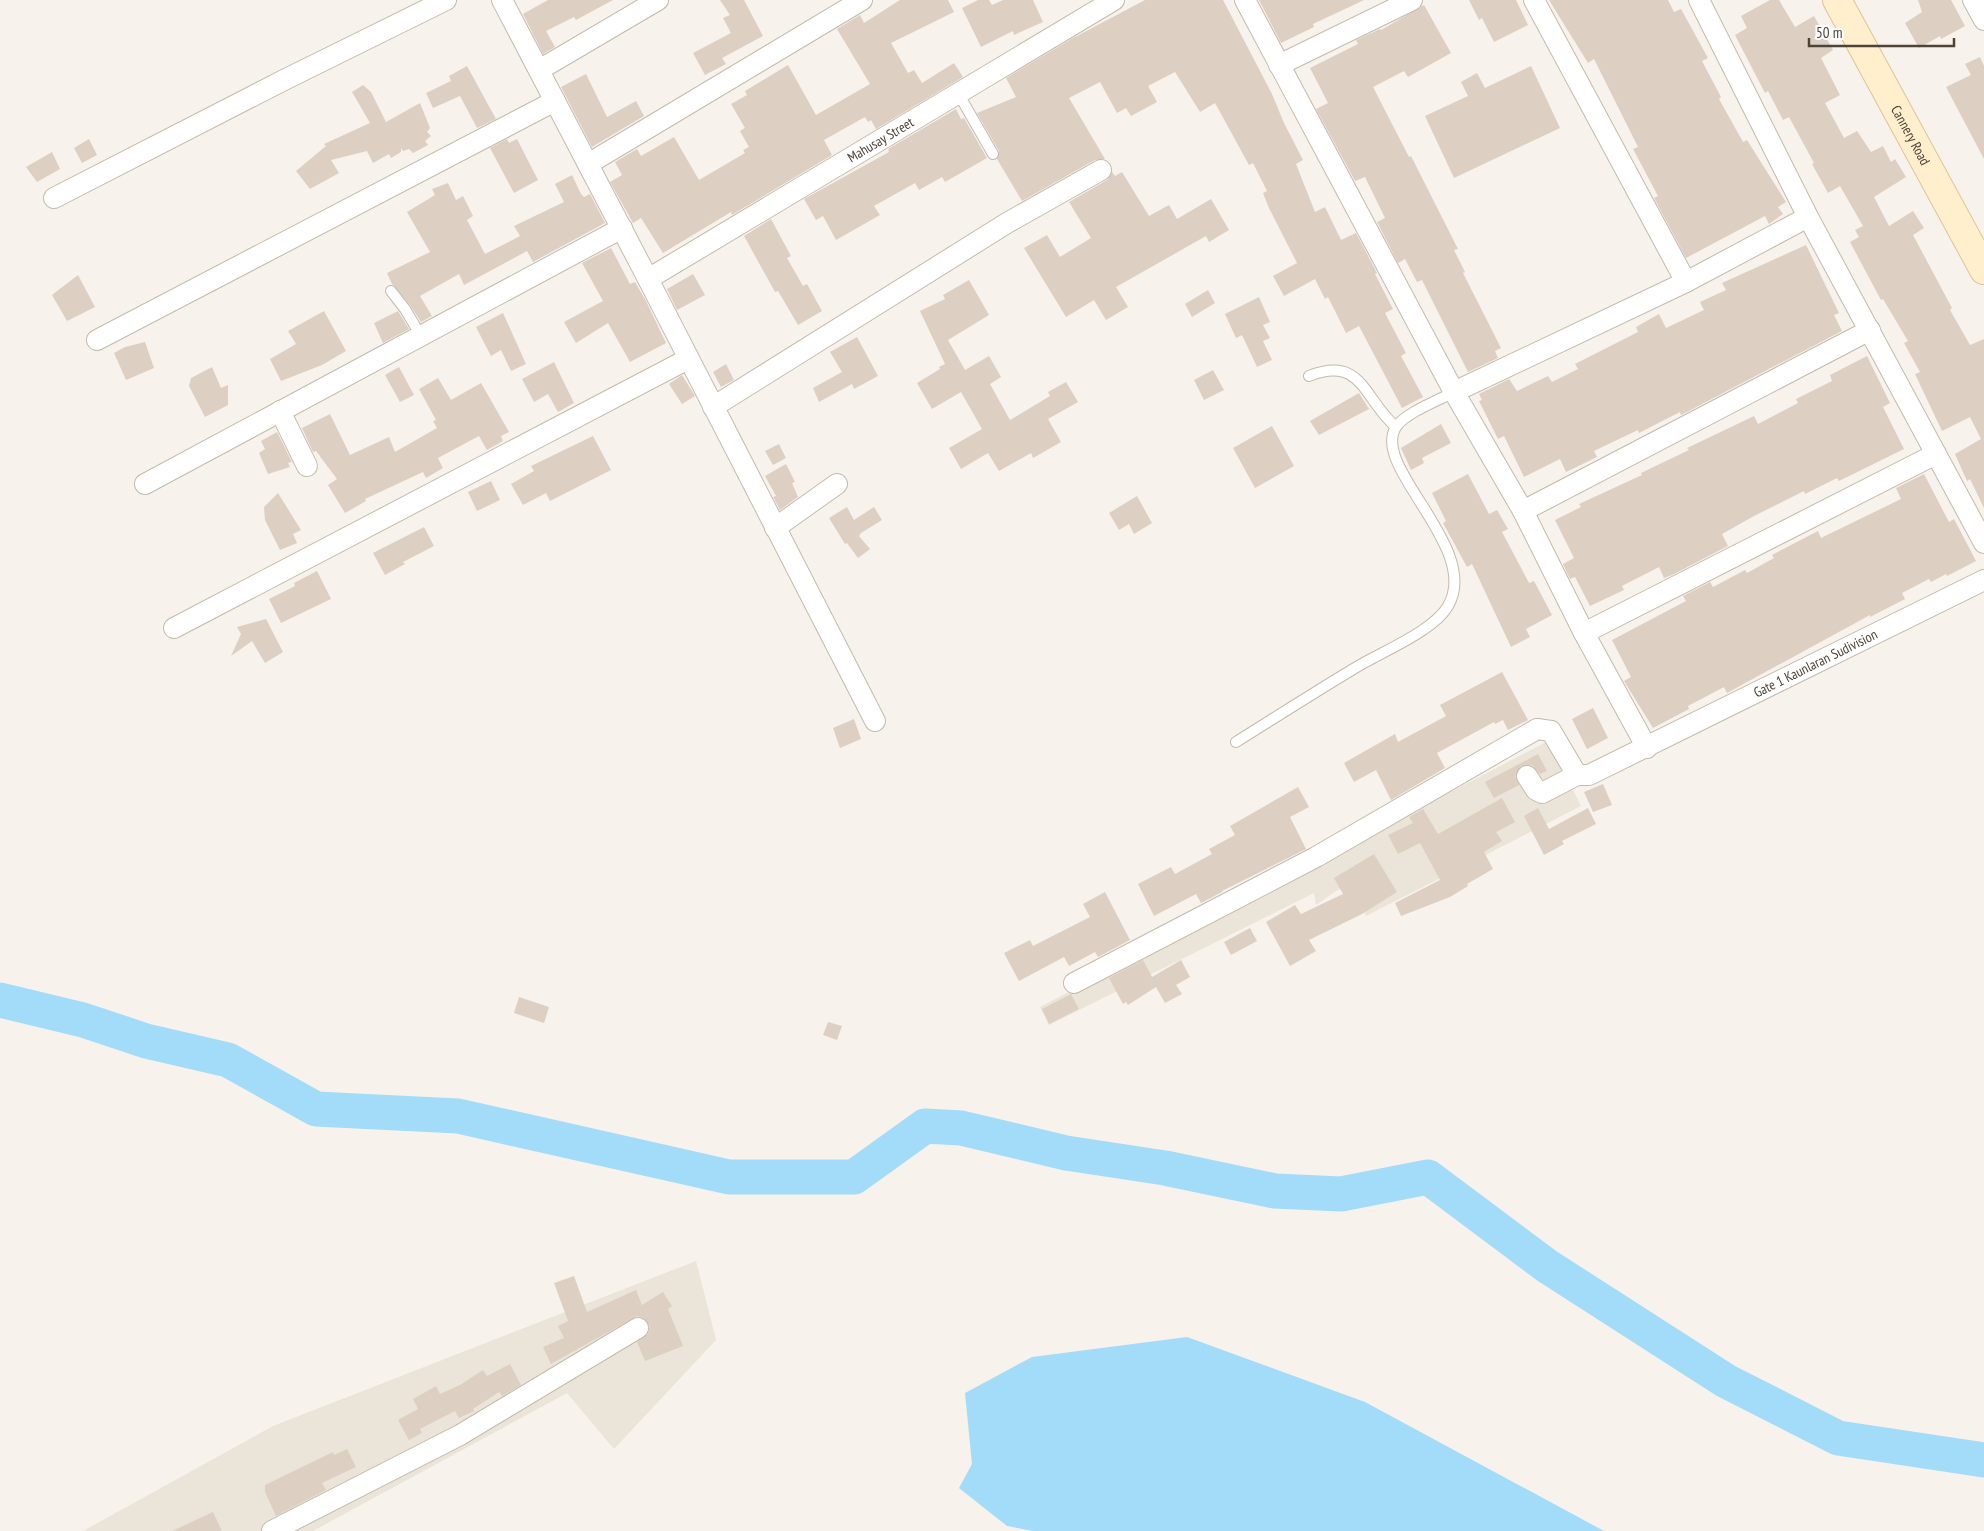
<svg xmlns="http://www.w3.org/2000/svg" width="1984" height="1531" viewBox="0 0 1984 1531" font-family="'PT Sans Narrow',sans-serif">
<rect width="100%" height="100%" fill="#f7f2eb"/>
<!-- residential -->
<path fill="#ebe4d8" d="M1548,741L1581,806L1366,916L1355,883L1336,891L1316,905L1314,893L1049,1025L1040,1007Z
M696,1261L716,1340L614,1449L567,1393L313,1531H83L273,1426Z"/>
<!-- water -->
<path fill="#a2dcf9" d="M1187,1337L1365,1402L1604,1531H1033L1007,1526L959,1488L972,1464L965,1393L1032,1357Z"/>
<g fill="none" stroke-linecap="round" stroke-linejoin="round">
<!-- river -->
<path stroke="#a2dcf9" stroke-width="35" d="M0,1000L83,1020L146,1041L228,1060L316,1109L458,1116L729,1177H854L925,1126L961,1128L1066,1153L1165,1168L1275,1191L1341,1194L1428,1177L1547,1266L1726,1381L1838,1438L1984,1460"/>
</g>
<!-- building -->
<path fill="#ddd0c2" d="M548,0H613L576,20L574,17L546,31L555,47L543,54L523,14Z
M720,0H744L763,36L722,58L726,64L705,75L693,53L731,33L723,18L730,15Z
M900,0H948L954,12L891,43L908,73L914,70L922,83L954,63L963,77L876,129L871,120L868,122L865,117L824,140L832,155L732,215L731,212L663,253L641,218L633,223L610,182L622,175L615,162L637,149L641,156L674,137L699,180L745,153L743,150L749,147L740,131L745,128L731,104L747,95L745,91L788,65L816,115L870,84L837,29L860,15L864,23Z
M978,0H989L992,5L1003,0H1033L1043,22L1014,35L1013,31L981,47L962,8Z
M1145,0H1223L1272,94L1284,123L1303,160L1296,164L1315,212L1325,207L1341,240L1356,233L1377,273L1375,274L1393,309L1385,313L1406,353L1401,356L1423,397L1402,408L1359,326L1346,333L1328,297L1325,299L1315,279L1284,296L1273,276L1297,263L1269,208L1263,193L1267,191L1253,163L1249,165L1215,103L1200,112L1175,72L1148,86L1157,102L1131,116L1126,108L1117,113L1100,82L1069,98L1105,159L1095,160L1022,201L997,159L999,151L977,113L1016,97L1006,78L1073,38Z
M1259,0H1364L1313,24L1314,27L1281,43Z
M1469,0H1516L1528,25L1494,42L1482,18L1479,20Z
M1549,0H1668L1674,12L1681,9L1708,58L1702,61L1721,97L1719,99L1743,142L1747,140L1786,202L1778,207L1783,214L1769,224L1765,216L1686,258L1654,198L1658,196L1633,149L1638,147L1594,59L1588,63Z
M1770,0H1779L1795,27L1814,16L1833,50L1821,58L1840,95L1825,103L1844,138L1857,131L1871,152L1883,146L1891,162L1895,159L1906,177L1874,197L1889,226L1913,211L1924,228L1913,235L1952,308L1950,310L1970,345L1984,339V508L1970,479L1967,481L1955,454L1981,439L1970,417L1942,431L1915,374L1920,372L1904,343L1908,341L1883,299L1881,300L1850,242L1859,237L1855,230L1863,226L1840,186L1828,193L1812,164L1814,163L1789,117L1783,120L1768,91L1765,93L1735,35L1747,28L1741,16Z
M1918,0H1951L1965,26L1941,39L1940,36L1919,48L1905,23L1922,12Z
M1424,5L1451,53L1408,77L1404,71L1373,87L1409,157L1411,156L1458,249L1454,250L1465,272L1463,273L1501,348L1495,351L1498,358L1468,372L1422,280L1417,282L1405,259L1398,263L1377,222L1385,218L1365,177L1355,181L1316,109L1328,103L1310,68L1358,44L1356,40L1380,29L1381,30Z
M1980,57L1984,66V159L1946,87L1971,75L1965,64Z
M467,66L496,119L477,128L460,96L433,108L426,93L451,81L449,76Z
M1531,66L1560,128L1454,178L1425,116L1468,96L1461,82L1477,73L1485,88Z
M586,74L607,117L636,101L644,116L592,147L561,87Z
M363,85L371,92L386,122L420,103L430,128L427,132L431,136L425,141L428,145L413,153L409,149L403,151L401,148V152L391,158L389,154L373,163L367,151L331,160L339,173L310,189L296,171L326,146L324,144L370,123L352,92Z
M956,109L961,119L964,118L987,158L945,182L942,177L919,190L915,183L874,206L880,215L836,240L823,216L816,220L804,199L889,152L888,149Z
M89,139L97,155L82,163L74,148Z
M507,139L509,143L517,139L538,180L514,193L490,148Z
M52,152L60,169L37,182L26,167Z
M1112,172L1115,176L1122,172L1149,216L1169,205L1177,219L1211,199L1229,230L1209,242L1206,236L1116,287L1128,307L1106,320L1094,300L1066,317L1024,248L1047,235L1060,257L1091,238L1069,202L1107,180Z
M572,175L581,194L584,197L590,194L605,223L533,262L527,251L464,285L459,274L420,296L432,316L421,322L410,305L392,284L387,273L430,252L407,212L435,195L432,189L448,183L456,200L463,196L473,216L467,220L485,254L520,236L514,226L564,202L555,184Z
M771,219L791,256L787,258L803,286L807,284L822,311L798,325L778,291L775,292L744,236Z
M1806,245L1839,313L1834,315L1842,331L1681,415L1680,412L1639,433L1638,430L1594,451L1597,457L1566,472L1560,459L1524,477L1504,436L1498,439L1479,401L1482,400L1479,394L1509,379L1517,391L1548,376L1552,382L1578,369L1575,364L1638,332L1636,327L1659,314L1666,328L1704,310L1700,302L1726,290L1722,283Z
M611,248L630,284L635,282L646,301L666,343L630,362L608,323L576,343L564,322L603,301L582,263Z
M693,274L705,295L677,310L667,289Z
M78,275L95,307L67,321L52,295Z
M969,280L989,315L948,340L965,370L989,356L1001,377L990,384L1010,420L1050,396L1048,392L1066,382L1078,402L1048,419L1061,442L1033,458L1031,453L999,471L988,453L961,469L949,448L982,429L961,392L932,409L917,383L940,369L939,367L945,364L920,311L945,299L943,295Z
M1208,290L1215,303L1192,317L1185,304Z
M1259,297L1270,322L1263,325L1270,338L1263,341L1272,360L1257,367L1242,335L1236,338L1225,314Z
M324,311L346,351L322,365L281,381L270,359L296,344L288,331Z
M398,311L409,329L383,343L374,323Z
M503,313L526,364L511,371L501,350L491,356L476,327Z
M857,337L878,376L854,389L852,384L819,402L813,388L842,372L830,352Z
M145,342L154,368L126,380L114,353L125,347Z
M1867,356L1890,403L1883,407L1904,449L1839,481L1837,478L1805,494L1804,491L1754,516L1722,534L1728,546L1672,575L1664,578L1659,567L1622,586L1624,590L1590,606L1575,577L1570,579L1563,564L1574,558L1555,520L1581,507L1579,504L1642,475L1641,473L1689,450L1687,448L1729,428L1754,416L1758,424L1798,403L1796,399L1832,381L1830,375Z
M554,362L574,403L558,412L548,394L534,402L522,379Z
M726,364L734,380L721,387L713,372Z
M212,367L221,388L228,385V405L205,417L189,386L191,378Z
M399,367L414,395L400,402L385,375Z
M1213,370L1224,390L1204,400L1194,380Z
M682,375L695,396L682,404L669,384Z
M438,378L451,400L481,383L509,432L501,436L503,441L487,450L479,436L438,458L443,468L426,478L423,472L365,499L366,501L345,513L328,485L337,479L316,451L313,452L302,428L330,414L350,455L389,437L395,452L437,428L433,421L436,420L419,389Z
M1359,393L1369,409L1319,435L1310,421Z
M1441,424L1451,443L1422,458L1424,463L1411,470L1401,448Z
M1272,426L1294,466L1255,488L1233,448Z
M277,432L292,462L288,463L290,467L268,474L259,453L265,449L261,441Z
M593,436L611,470L550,501L546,493L523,505L511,484L534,471L531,466Z
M779,444L786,458L773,465L765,451Z
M786,464L795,482L792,483L798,497L780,510L773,497L776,496L765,476Z
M1468,474L1489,514L1497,510L1508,529L1502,532L1529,583L1534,581L1552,615L1526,629L1530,637L1511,647L1472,564L1467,567L1443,523L1446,521L1432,493Z
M1924,474L1949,522L1954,519L1976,561L1947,576L1946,574L1931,582L1929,579L1902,593L1905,599L1870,617V615L1727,693L1724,687L1688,706L1689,709L1653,728L1624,681L1631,677L1612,640L1686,601L1683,596L1710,582L1713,587L1745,570L1747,573L1774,558L1772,555L1818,531L1821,538L1901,499L1896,488Z
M491,481L500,500L477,511L468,492Z
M278,493L301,530L293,534L297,543L280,550L265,520L264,507Z
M1137,496L1152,523L1134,534L1129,524L1119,530L1109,513Z
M847,507L854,520L874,507L882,520L861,533L859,536L870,549L858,558L847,543L845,544L829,518Z
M424,527L434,546L403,562L405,564L385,575L373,553Z
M317,571L331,599L281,623L269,599L295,586L294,583Z
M266,619L283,652L265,663L252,641L231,656L241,634L237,627Z
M1502,672L1528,720L1508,730L1503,720L1495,724L1494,722L1437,753L1445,768L1391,800L1376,770L1354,782L1344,763L1395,734L1398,742L1446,716L1440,705Z
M1593,708L1608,738L1587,749L1572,719Z
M854,719L861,739L840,748L833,728Z
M1538,754L1547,771L1540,774L1532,765L1521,766L1515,776L1519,785L1494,798L1485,782Z
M1603,784L1612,805L1593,812L1584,792Z
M1298,787L1309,807L1290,817L1306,849L1222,891V892L1201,903L1196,894L1154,916L1138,884L1171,867L1175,874L1212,854L1209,849L1235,835L1230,826Z
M1502,798L1515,822L1496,832L1502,841L1484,852L1493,869L1467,884L1468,886L1450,897L1401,916L1395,903L1440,880L1420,843L1398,854L1388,835L1413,823L1409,817L1423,809L1438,834Z
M1538,808L1549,829L1588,808L1596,824L1562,841L1564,844L1544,855L1524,816Z
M1374,854L1397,892L1362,914L1309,940L1316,951L1290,966L1266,922L1295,905L1301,914L1343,894L1334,878Z
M1105,892L1130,940L1098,957L1095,952L1069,966L1064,957L1019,981L1004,953L1030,940L1033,946L1090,917L1083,904Z
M1250,928L1257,941L1231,955L1224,942Z
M1143,960L1152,977L1181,960L1190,977L1176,985L1182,994L1165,1003L1156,987L1128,1005L1126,1002L1123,1004L1109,978Z
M1071,994L1079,1009L1049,1024L1042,1009Z
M519,997L549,1007L544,1023L514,1013Z
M828,1022L842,1026L837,1040L823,1035Z
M574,1276L587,1312L636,1290L642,1305L663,1292L672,1306L668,1309L683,1346L645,1361L637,1342L648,1334L650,1327L644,1318L637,1316L551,1364L543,1347L564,1338L558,1326L568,1321L554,1283Z
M510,1364L521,1385L502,1396L499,1392L473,1409L474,1411L459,1418L455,1411L420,1429L422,1433L409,1440L398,1420L418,1409L413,1399L436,1386L440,1394L460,1385L483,1370L487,1376Z
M347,1449L356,1467L322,1483L326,1490L276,1516L265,1492V1485L333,1452L334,1455Z
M213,1512L222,1531H172Z"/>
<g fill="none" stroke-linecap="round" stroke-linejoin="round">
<!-- service casing -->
<g stroke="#c4baac" stroke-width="12">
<path id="service" d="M958,93L993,154
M391,291L405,309L421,336
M1309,376C1363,355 1363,399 1396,427
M1236,742C1276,717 1315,692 1355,668C1381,652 1434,631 1448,606C1482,548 1370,467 1396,427C1405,413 1439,400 1454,392"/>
</g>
<!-- minor casing -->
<g stroke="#c4baac" stroke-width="22">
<g id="minor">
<path d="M502,0L648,279L875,721"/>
<path d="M1245,0L1454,392L1523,511L1584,633L1647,748"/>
<path d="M1534,0L1686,282"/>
<path d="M1699,0L1808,217L1984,543"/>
<path d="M1973,0L1984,20"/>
<path d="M1279,65L1412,0"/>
<path d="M539,70L658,0"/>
<path d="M588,164L862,0"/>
<path d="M54,198L284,80L446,0"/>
<path id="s1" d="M648,279L1114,0"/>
<path d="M97,340L555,101"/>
<path d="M1454,392L1686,282L1808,217"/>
<path d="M713,407L1007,223L1101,170"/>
<path d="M280,411L307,466"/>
<path d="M145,484L622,228"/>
<path d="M1523,511L1870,330"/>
<path d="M775,528L837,484"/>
<path d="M174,628L688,359"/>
<path d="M1584,633L1936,454"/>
<path d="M1527,776L1536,790L1542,793L1577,775"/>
<path id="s2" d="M1074,983L1316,857L1537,729L1551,731L1577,775H1589L1984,580"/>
<path d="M272,1531L460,1435L638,1328"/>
</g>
</g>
<!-- secondary casing -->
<g stroke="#dcc496" stroke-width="30">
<g id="secondary">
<path id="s3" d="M1837,0L1984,270"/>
</g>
</g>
<!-- service -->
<use href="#service" stroke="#fff" stroke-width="10"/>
<!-- minor -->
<use href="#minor" stroke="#fff" stroke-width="20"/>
<!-- secondary -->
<use href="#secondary" stroke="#ffefcd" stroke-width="28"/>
</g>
<g text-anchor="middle" stroke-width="4" stroke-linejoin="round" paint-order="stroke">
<!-- street labels -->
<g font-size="14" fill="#4d4337" stroke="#fff">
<text dy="5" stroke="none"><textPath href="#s3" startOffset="154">Cannery Road</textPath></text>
<text dy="5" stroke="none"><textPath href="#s1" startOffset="271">Mahusay Street</textPath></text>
<text dy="5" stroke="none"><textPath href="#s2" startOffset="858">Gate 1 Kaunlaran Sudivision</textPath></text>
</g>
</g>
<!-- scale -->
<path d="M1809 38v8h145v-8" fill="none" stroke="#4d4337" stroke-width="2.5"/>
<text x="1816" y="38" font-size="15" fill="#4d4337" stroke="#ffffff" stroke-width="4" paint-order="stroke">50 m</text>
</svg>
